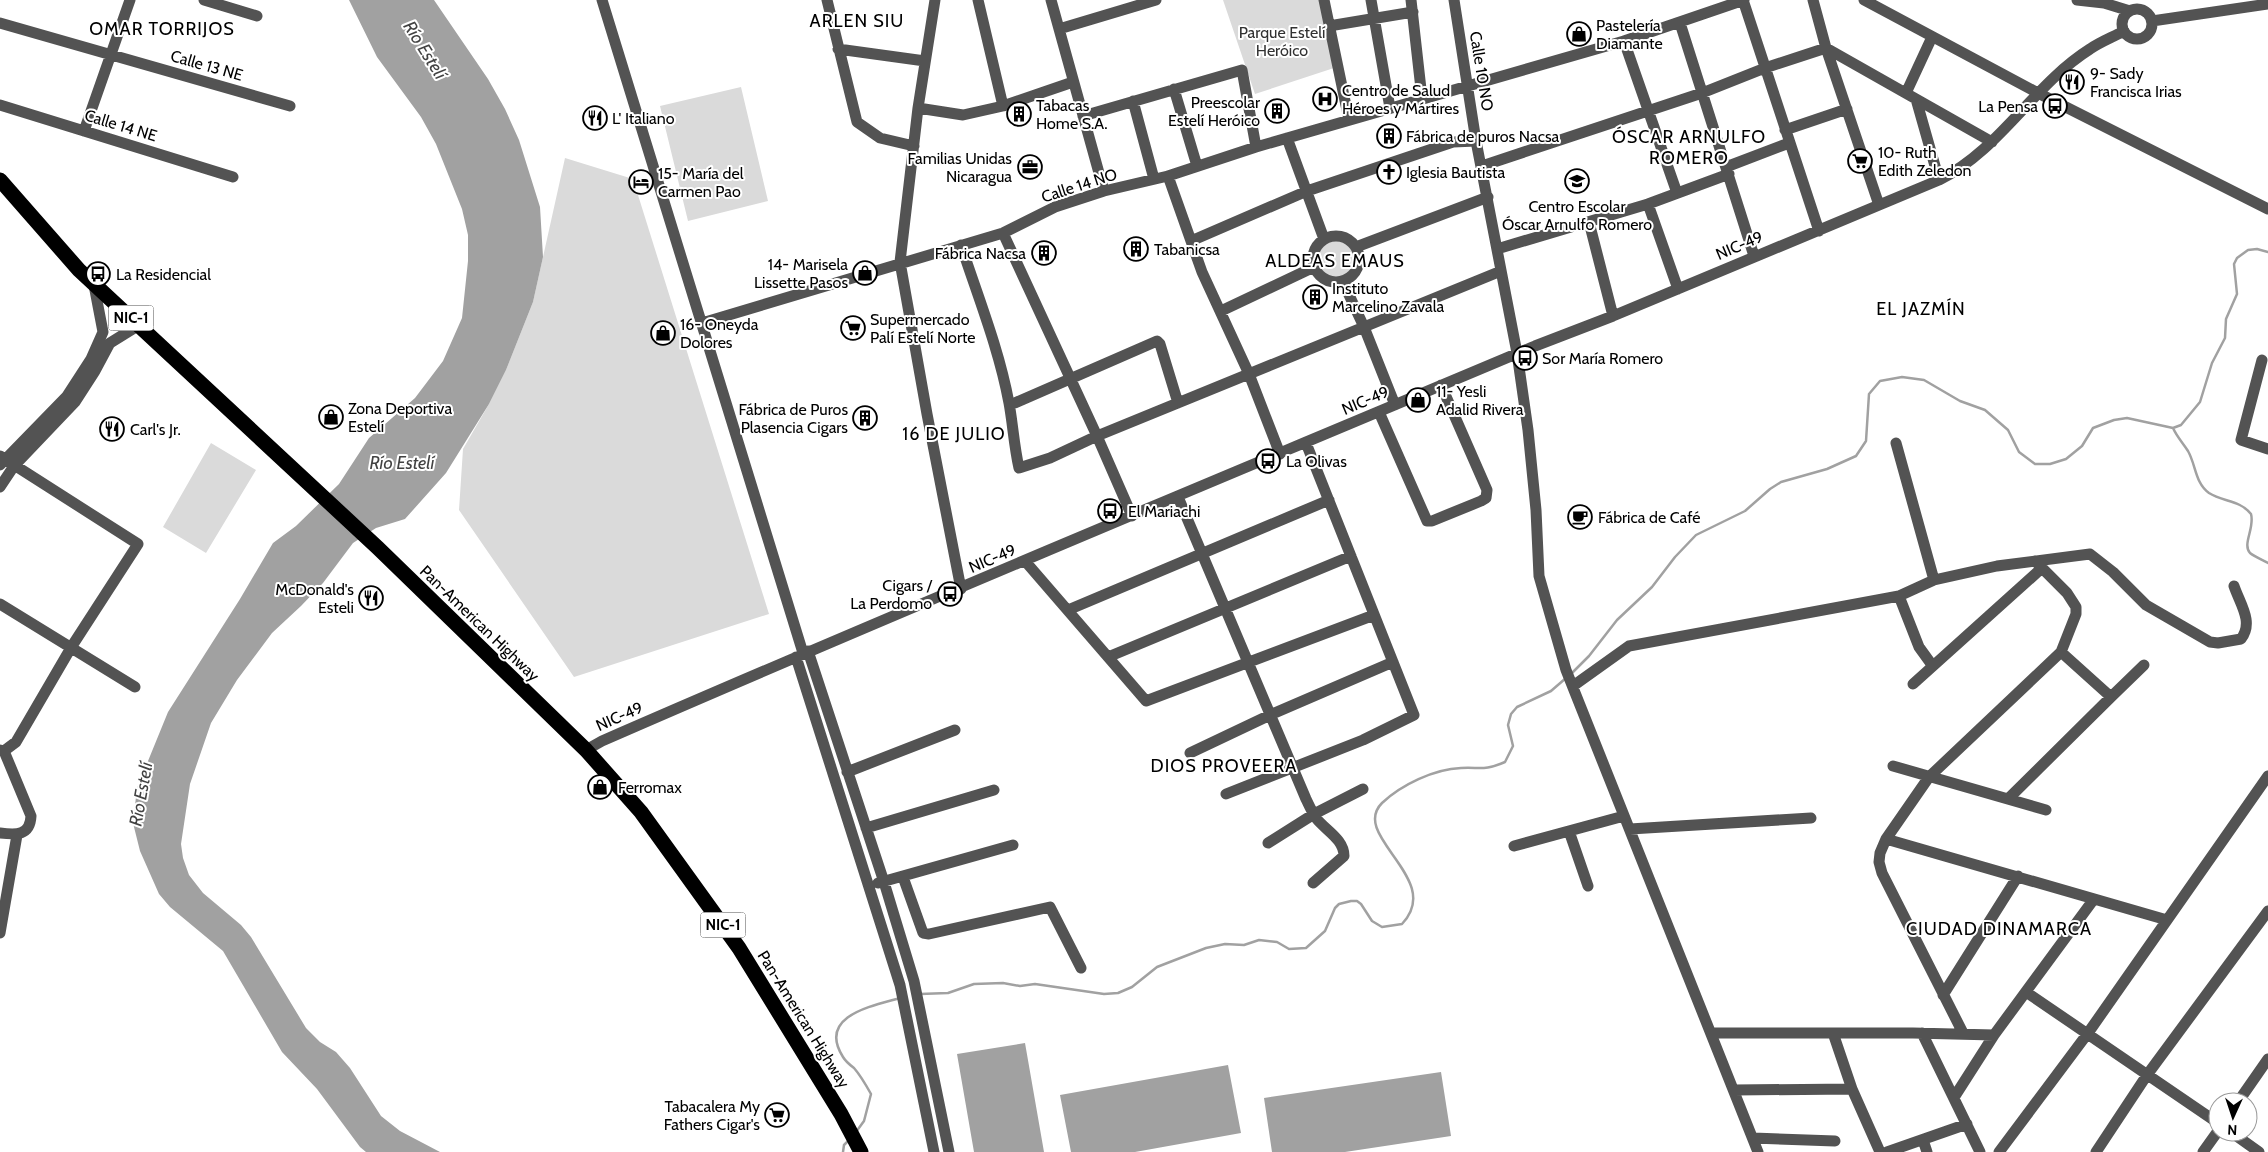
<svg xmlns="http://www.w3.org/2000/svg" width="2268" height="1152" viewBox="0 0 2268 1152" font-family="Cabin,sans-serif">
<rect width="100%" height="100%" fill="#fff"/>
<!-- green -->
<path fill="#dadada" d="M1223,0H1322L1337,67L1255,94Z
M741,87L768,201L688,221L660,106Z
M565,158L633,179L769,614L574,677L459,510L463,449L489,404L506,370L533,302Z
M1318 259a18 18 0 1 1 36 0a18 18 0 1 1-36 0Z
M211,443L256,470L206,553L163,527Z"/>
<!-- water -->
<path fill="#a1a1a1" d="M349,0H434L488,79L505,109L519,140L540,207L543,257L533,302L506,370L489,404L446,473L405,519L376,528L353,543L323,583L301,606L272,633L237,680L211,723L190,784L181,844L183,858L189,875L203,893L241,925L251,937L306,1028L320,1042L336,1052L350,1068L381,1116L400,1131L440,1152H366L360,1147L317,1089L282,1052L223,951L170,907L159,894L140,851L133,823L137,788L168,712L240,599L273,543L296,526L339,484L369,438L415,398L443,361L462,318L468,261V235L462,209L436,144L421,117L377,57Z
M1025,1043L1044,1152H974L957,1054Z
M1228,1065L1241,1133L1135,1152H1071L1060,1095Z
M1441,1072L1451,1136L1345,1152H1272L1264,1098Z"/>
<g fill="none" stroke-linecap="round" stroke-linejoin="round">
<!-- stream -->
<path stroke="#a1a1a1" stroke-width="2.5" d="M2173,428C2177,437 2183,443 2188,451C2196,465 2195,483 2209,493C2223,502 2240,500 2251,514C2255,528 2242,544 2250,553C2255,557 2263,560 2268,563
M1572,673L1589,656L1617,620L1652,587L1675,557L1696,535L1745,511L1770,489L1781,482L1827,469L1856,456L1866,441L1869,394L1880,381L1902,377L1924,380L1960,401L1985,410L2008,430L2019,452L2035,464H2050L2066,459L2082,446L2093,428L2114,420L2127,418L2173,428L2181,425L2200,402L2212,363L2225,338L2226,319L2237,294L2234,264L2237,258L2248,250L2257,249L2268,252
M920,994L948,993L974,984L1003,983L1020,986L1035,984L1104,994L1118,993L1132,987L1157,967L1206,948L1225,944L1244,945L1259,940L1277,942L1289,949L1306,948L1325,931L1335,908L1339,904L1351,901H1357L1361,904L1372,921L1382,927L1402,924C1445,879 1349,836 1382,803C1401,785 1434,769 1461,768C1481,767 1484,771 1505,762L1513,746L1508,725L1511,714L1517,707L1551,691L1566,678
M856,1132L864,1121L871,1094C866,1085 861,1076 854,1068C850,1065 846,1062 843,1057C817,1016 872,1006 900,998
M843,1152L844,1145L849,1140"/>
<!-- minor -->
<path stroke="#535353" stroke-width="11" d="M204,0L257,16
M602,0L803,653
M827,0L857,122L880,138L914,146
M935,0L918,108L900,262L927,414L961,589
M978,0L1003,106
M1051,0L1104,191
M1324,0L1349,120
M1371,0L1390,108
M1411,0L1422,98
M1454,0L1476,141L1517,353L1528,430L1536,510L1539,576L1566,670L1758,1152
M1743,0L1819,231
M1813,0L1826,48L1879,205
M1864,0L2038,93L2268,209
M2077,0L2104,3L2130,11
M2122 24a15 15 0 1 1 30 0a15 15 0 1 1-30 0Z
M2152,21L2268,4
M0,23L290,106
M1680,23L1754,256
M1329,26L1413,12
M1059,29L1156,0
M1624,41L1677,193
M838,49L925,61
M1174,89L1197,166
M1906,93L1932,37
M1916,99L1939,180
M1133,101L1154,179
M0,105L233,177
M918,108L963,115L1003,106L1073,82
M1083,116L1242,70L1256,147
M1785,130L1847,109
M84,131L130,0
M1287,138L1324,239
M1482,166L1702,93L1765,68L1826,48L1992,142
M1726,167L1789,143
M1168,176L1202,272L1249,374L1280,454
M1648,204L1678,289
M1589,222L1613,316
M1003,233L1097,436L1132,516
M1313 259a23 23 0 1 1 46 0a23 23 0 1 1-46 0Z
M1191,241L1307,191L1453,142L1476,141
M961,245C978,297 999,349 1009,403C1013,425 1014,446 1019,468L1050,458L1097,436L1501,271
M1356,247L1488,197
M1497,249L1648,204L1729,174
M1343,282L1364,327L1395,405
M1221,311L1314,267
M702,323L1003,233L1055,207L1104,191L1168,176L1256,147L1624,41L1744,0
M2262,360L2241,440L2268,449
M1010,405L1157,341L1160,344L1178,403
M1379,412L1427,521H1432L1481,501L1486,498L1487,490L1441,385
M1896,443L1934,580
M0,456L138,544L72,646L16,742L4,751L0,750
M0,465L67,396L91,359L103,332L94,285
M0,487L14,466L75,402L95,371L110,343L139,325
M1178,497L1306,799C1309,805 1312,812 1316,818C1325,830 1344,839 1344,856L1313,883
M1025,561L1146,701L1374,615
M1899,596L1919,647L1932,665
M0,604L135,687
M1068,610L1329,500
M808,651L884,882L914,981L949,1152
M796,657L900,985L934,1152
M1108,657L1351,556
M1913,684L2042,568
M1573,686L1629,646L1899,596L1934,580L1997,566L2090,554L2113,572L2146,605L2210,642L2218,643L2241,639C2254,622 2240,604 2234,586
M2111,697L2144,665
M586,750L602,741C911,606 1224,477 1535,346L1613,316L1939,180C2000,150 2033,85 2090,49C2100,42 2113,37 2124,31
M1190,753L1270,715L1393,662
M1893,766L2046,810
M847,772L955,730
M1226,794L1363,740L1414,715L1306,443
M2008,799L2111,697L2061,652
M866,828L994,790
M1630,829L1811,818
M1569,831L1588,886
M0,833C16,835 30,836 31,816L4,751
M1886,839L2167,920
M1268,843L1314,814L1363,789
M1514,846L1624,816
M903,877L923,933L929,934L1050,907L1081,968
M878,883L1013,845
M0,933L17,835
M2026,992L2218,1123
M1943,995L2018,876
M1712,1033H1913L1994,1035
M1833,1033L1852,1089L1880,1152
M1922,1033L1980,1152
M1963,1033L1882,873L1879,862L1880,853L1886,839L1929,777L2061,652L2076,614V607L2067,593L2035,561
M1734,1090L1852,1089
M1955,1096L1994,1035L2094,899
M2238,1102L2268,1059
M2231,1132L2259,1152
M1753,1138L1835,1141
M1923,1140L1927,1152
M1887,1152L1967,1124
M1999,1152L2088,1033L2268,776
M2096,1152L2147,1075L2268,911
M2203,1152L2218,1131"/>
<!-- highway -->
<path stroke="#000" stroke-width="15" d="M0,180L79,270L378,548L586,750L641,812L739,948L841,1114L861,1152"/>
</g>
<!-- icons -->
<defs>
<g id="shop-ring" transform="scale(1.25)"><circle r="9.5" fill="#fff" stroke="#000" stroke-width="1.5"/><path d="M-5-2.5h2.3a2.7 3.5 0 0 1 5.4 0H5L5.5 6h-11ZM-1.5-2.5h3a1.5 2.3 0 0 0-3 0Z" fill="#000"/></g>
<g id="restaurant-ring" transform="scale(1.25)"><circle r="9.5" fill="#fff" stroke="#000" stroke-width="1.5"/><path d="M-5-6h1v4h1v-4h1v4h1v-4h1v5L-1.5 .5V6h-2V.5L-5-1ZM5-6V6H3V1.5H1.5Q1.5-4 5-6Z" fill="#000"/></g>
<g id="hospital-ring" transform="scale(1.25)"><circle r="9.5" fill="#fff" stroke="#000" stroke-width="1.5"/><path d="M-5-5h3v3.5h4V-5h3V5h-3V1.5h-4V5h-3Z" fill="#000"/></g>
<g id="bus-ring" transform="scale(1.25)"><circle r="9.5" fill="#fff" stroke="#000" stroke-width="1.5"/><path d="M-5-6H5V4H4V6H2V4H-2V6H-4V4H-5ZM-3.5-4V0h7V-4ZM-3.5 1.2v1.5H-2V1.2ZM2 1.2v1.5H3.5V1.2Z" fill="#000"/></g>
<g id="building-ring" transform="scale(1.25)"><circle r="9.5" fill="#fff" stroke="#000" stroke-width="1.5"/><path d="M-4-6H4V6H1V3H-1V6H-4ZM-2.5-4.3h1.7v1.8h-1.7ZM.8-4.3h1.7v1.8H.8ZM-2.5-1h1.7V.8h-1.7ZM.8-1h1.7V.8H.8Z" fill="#000"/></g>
<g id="supermarket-ring" transform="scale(1.25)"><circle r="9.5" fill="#fff" stroke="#000" stroke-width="1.5"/><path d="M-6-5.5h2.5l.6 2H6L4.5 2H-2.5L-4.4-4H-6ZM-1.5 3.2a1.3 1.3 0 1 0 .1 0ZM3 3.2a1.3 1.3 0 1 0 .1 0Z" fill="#000"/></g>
<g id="office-ring" transform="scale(1.25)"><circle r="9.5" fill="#fff" stroke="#000" stroke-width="1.5"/><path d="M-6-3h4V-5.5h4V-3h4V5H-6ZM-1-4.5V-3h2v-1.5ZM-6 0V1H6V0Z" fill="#000"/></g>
<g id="church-ring" transform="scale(1.25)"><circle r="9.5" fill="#fff" stroke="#000" stroke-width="1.5"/><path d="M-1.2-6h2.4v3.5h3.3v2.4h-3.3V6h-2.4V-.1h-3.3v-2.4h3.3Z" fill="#000"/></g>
<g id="school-ring" transform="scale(1.25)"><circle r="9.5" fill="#fff" stroke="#000" stroke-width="1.5"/><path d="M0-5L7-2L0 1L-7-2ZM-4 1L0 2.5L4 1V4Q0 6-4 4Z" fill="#000"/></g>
<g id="hotel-ring" transform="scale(1.25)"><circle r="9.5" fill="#fff" stroke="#000" stroke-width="1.5"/><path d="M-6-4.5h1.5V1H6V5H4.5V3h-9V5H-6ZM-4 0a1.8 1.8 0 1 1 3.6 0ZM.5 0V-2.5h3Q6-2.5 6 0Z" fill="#000"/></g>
<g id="cafe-ring" transform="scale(1.25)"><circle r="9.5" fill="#fff" stroke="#000" stroke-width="1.5"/><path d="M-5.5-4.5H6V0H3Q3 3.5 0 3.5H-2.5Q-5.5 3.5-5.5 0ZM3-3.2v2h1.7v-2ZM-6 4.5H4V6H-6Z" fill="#000"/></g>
</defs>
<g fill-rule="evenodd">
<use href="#shop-ring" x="1579" y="34"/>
<use href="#restaurant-ring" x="2072" y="82"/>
<use href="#hospital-ring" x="1325" y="99"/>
<use href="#bus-ring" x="2055" y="106"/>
<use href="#building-ring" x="1277" y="111"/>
<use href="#building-ring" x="1019" y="114"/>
<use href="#restaurant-ring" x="595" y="118"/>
<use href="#building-ring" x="1389" y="136"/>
<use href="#supermarket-ring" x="1860" y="161"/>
<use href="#office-ring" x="1030" y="167"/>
<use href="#church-ring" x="1389" y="172"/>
<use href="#school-ring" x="1577" y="181"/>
<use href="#hotel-ring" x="641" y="182"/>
<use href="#building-ring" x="1136" y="249"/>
<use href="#building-ring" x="1044" y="253"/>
<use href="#shop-ring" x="865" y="273"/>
<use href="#bus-ring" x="98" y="274"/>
<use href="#building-ring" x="1315" y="297"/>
<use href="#supermarket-ring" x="853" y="328"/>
<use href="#shop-ring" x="663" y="333"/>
<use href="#bus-ring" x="1525" y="358"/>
<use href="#shop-ring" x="1418" y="400"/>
<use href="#shop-ring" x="331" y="417"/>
<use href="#building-ring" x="865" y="418"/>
<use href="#restaurant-ring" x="112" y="429"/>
<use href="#bus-ring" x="1268" y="461"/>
<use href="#bus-ring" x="1110" y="511"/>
<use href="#cafe-ring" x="1580" y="517"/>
<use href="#bus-ring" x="950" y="594"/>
<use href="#restaurant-ring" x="371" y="598"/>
<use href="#shop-ring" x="600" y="787"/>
<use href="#supermarket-ring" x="777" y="1115"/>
</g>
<g text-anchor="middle" stroke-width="4" stroke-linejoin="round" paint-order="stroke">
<!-- shield labels -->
<g fill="#fff" stroke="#4c4c4c" stroke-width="1">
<rect x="108.5" y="305.5" width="45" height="25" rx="4"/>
<rect x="700.5" y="912.5" width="45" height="25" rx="4"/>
</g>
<g font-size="15" font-weight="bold" fill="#000">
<text x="131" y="323">NIC-1</text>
<text x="723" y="930">NIC-1</text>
</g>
<!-- poi labels -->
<g font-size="16" fill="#000" stroke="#fff" text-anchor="start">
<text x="1596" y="31">Pastelería<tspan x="1596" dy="18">Diamante</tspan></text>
<text x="2090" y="79">9- Sady<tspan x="2090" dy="18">Francisca Irias</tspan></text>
<text x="1342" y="96">Centro de Salud<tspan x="1342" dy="18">Héroes y Mártires</tspan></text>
<text x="1260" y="108" text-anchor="end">Preescolar<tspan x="1260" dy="18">Estelí Heróico</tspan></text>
<text x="1036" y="111">Tabacas<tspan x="1036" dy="18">Home S.A.</tspan></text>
<text x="2038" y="112" text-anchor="end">La Pensa</text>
<text x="612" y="124">L' Italiano</text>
<text x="1406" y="142">Fábrica de puros Nacsa</text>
<text x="1878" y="158">10- Ruth<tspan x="1878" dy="18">Edith Zeledon</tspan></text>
<text x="1012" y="164" text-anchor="end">Familias Unidas<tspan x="1012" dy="18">Nicaragua</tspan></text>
<text x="1406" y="178">Iglesia Bautista</text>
<text x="658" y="179">15- María del<tspan x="658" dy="18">Carmen Pao</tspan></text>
<text x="1577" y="212" text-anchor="middle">Centro Escolar<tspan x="1577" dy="18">Óscar Arnulfo Romero</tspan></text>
<text x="1154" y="255">Tabanicsa</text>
<text x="1026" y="259" text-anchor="end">Fábrica Nacsa</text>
<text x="848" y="270" text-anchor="end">14- Marisela<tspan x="848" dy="18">Lissette Pasos</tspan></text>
<text x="116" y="280">La Residencial</text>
<text x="1332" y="294">Instituto<tspan x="1332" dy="18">Marcelino Zavala</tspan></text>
<text x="870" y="325">Supermercado<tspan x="870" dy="18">Palí Estelí Norte</tspan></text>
<text x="680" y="330">16- Oneyda<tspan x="680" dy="18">Dolores</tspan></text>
<text x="1542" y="364">Sor María Romero</text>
<text x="1436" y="397">11- Yesli<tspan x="1436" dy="18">Adalid Rivera</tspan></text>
<text x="348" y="414">Zona Deportiva<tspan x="348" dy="18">Estelí</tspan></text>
<text x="848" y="415" text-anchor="end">Fábrica de Puros<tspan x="848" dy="18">Plasencia Cigars</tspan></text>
<text x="130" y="435">Carl's Jr.</text>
<text x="1286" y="467">La Olivas</text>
<text x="1128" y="517">El Mariachi</text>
<text x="1598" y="523">Fábrica de Café</text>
<text x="932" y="591" text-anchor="end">Cigars /<tspan x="932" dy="18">La Perdomo</tspan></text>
<text x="354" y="595" text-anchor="end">McDonald's<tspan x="354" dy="18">Esteli</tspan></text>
<text x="618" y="793">Ferromax</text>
<text x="760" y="1112" text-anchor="end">Tabacalera My<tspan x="760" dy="18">Fathers Cigar's</tspan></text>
</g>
<!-- park labels -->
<g font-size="16" fill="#313131" stroke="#fff">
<text x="1282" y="38">Parque Estelí<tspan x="1282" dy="18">Heróico</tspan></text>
</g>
<!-- street labels -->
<g font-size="16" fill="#000" stroke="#fff">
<text transform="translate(207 65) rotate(16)" y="6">Calle 13 NE</text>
<text transform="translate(1482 71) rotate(81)" y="6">Calle 10 NO</text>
<text transform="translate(121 125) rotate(17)" y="6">Calle 14 NE</text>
<text transform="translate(1079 185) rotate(-18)" y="6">Calle 14 NO</text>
<text transform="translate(1739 245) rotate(-23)" y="6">NIC-49</text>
<text transform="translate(1365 400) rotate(-23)" y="6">NIC-49</text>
<text transform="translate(992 558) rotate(-23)" y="6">NIC-49</text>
<text transform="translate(480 623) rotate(44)" y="6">Pan-American Highway</text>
<text transform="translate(619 716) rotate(-24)" y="6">NIC-49</text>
<text transform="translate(804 1019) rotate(58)" y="6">Pan-American Highway</text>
</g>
<!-- neighbourhood labels -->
<g font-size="18" letter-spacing="1" fill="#000" stroke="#fff">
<text x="857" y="27">ARLEN SIU</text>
<text x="162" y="35">OMAR TORRIJOS</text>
<text x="1689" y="143">ÓSCAR ARNULFO<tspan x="1689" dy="21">ROMERO</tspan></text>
<text x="1335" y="267">ALDEAS EMAUS</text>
<text x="1921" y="315">EL JAZMÍN</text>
<text x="954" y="440">16 DE JULIO</text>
<text x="1224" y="772">DIOS PROVEERA</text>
<text x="1999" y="935">CIUDAD DINAMARCA</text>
</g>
<!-- water labels -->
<g font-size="18" font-style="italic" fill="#424242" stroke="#fff">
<text transform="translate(425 50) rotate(58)" y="6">Río Estelí</text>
<text x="402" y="469">Río Estelí</text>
<text transform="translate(141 794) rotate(-80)" y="6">Río Estelí</text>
</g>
</g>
<!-- north arrow -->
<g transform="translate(2233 1117) rotate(183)"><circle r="24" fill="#ffffff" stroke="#999999"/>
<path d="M0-4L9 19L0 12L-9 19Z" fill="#000000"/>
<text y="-8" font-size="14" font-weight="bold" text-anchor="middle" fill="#000000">N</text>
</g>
</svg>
